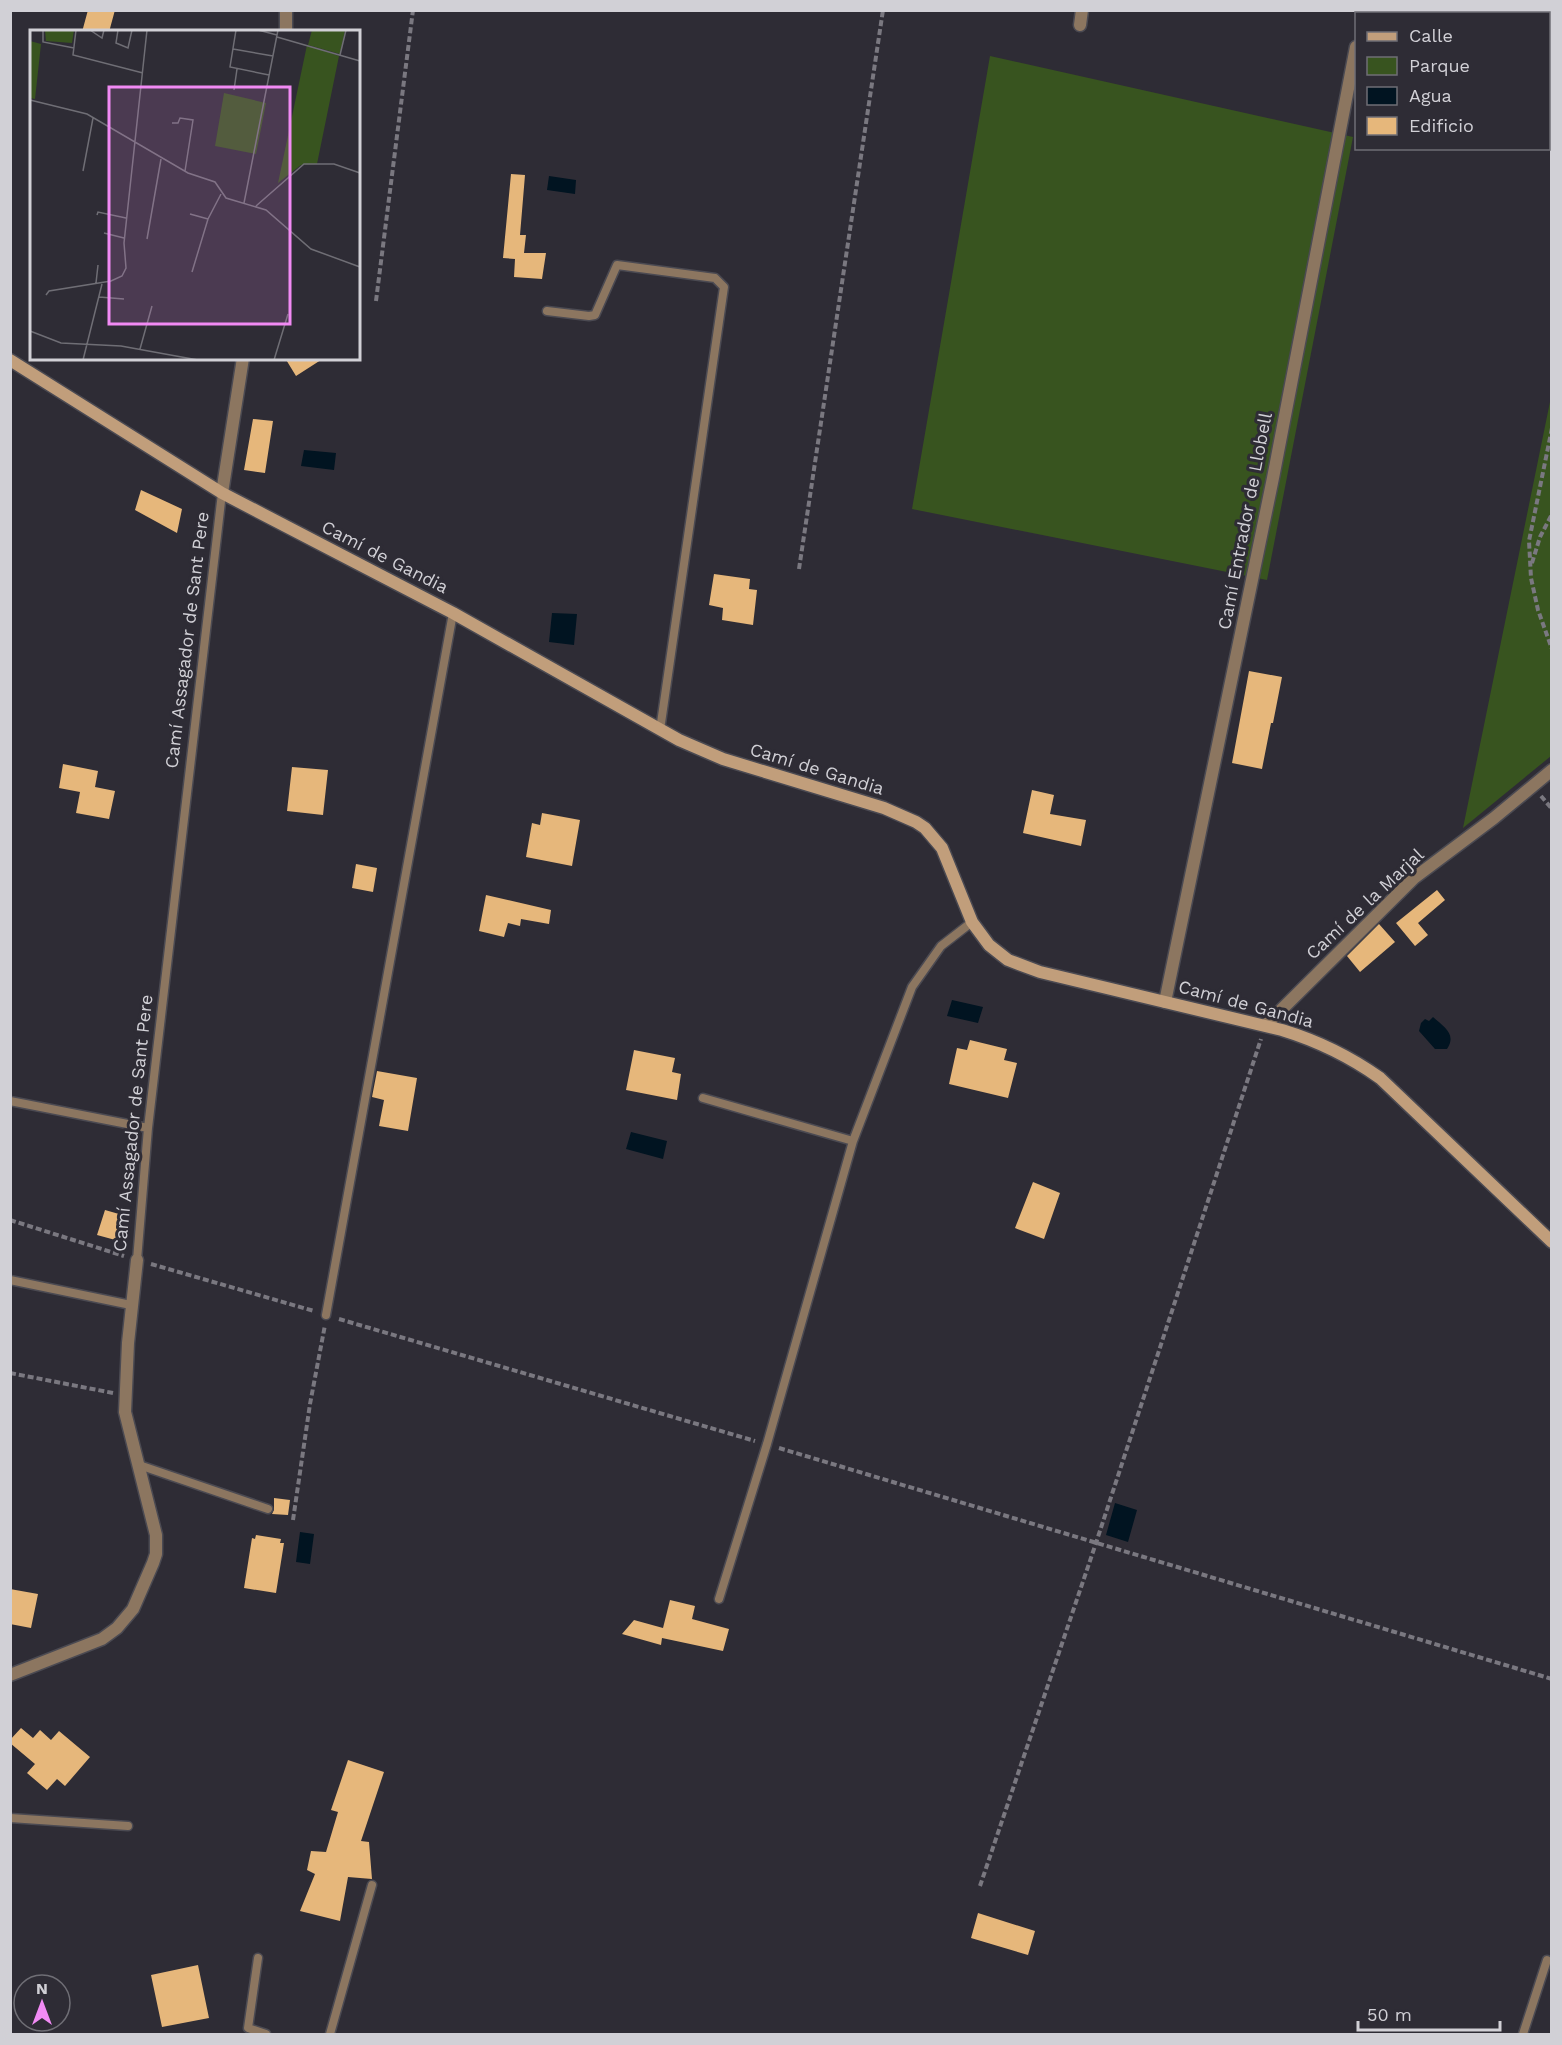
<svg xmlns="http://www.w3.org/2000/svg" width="1562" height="2045" viewBox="0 0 1562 2045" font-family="'Work Sans',sans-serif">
<rect width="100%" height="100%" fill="#2e2c35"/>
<!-- green -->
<path fill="#38541f" d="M990,56L1353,137L1267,580L912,509Z
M1551,397V756L1463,828Z"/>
<!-- water -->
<path fill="#011421" d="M549,176L576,180L575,194L547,190Z
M304,450L336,453L334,470L301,466Z
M552,613L577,614L574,645L549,642Z
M952,1000L983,1007L978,1023L947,1016Z
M1433,1017C1444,1027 1457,1034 1447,1049H1435L1419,1031L1421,1023L1425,1019L1429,1021Z
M631,1132L667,1141L663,1159L626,1149Z
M1115,1503L1137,1510L1128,1542L1106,1535Z
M300,1532L314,1534L310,1564L296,1562Z"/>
<!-- building -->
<path fill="#e6b77b" d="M88,10H115L109,32H82Z
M511,174L525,175L520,235H526L524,253H546L542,279L514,277L515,259L503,258Z
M285,358H324L296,376Z
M253,419L273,421L265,473L244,470Z
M141,490L182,509L177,533L135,510Z
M714,574L750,579L749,589L757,590L753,625L722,620L723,608L709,605Z
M1249,671L1282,677L1273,723H1271L1262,769L1232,763Z
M63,764L98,771L95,787L115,791L109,819L76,813L80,792L59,788Z
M292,767L328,770L323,815L287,811Z
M1032,790L1054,795L1050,814L1086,820L1081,846L1023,833Z
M542,813L580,820L572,866L526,857L532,823L540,825Z
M356,864L377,868L373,892L352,888Z
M1437,890L1445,900L1418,923L1428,935L1415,946L1396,923Z
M486,895L551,910L549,924L521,919L520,926L508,923L504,937L479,931Z
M1379,924L1395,942L1360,972L1347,956Z
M970,1040L1007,1049L1004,1060L1017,1063L1008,1098L949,1084L957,1048L967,1050Z
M634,1050L675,1058L672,1072L681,1074L677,1100L626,1090Z
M377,1071L417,1078L408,1131L379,1126L384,1100L372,1097Z
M1033,1182L1060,1193L1044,1239L1015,1228Z
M105,1210L126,1216L119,1241L97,1235Z
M274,1498L290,1500L288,1515L272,1514L274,1510Z
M256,1535L281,1539L280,1543H284L276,1593L244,1588L252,1538L255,1539Z
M10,1589L38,1594L31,1628L10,1624Z
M670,1600L695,1606L692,1619L729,1629L723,1651L662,1638L661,1645L622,1634L634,1620L663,1628Z
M21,1728L33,1738L40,1730L51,1740L59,1731L90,1757L65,1786L57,1779L47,1790L27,1773L35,1764L10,1743V1740Z
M348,1760L384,1772L361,1841L369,1842L372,1879L348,1877L340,1921L300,1911L315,1874L307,1870L311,1851L326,1852L338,1812L331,1810Z
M978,1913L1035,1931L1028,1955L971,1938Z
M198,1965L209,2018L162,2027L151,1975Z"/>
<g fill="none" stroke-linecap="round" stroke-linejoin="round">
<!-- service casing -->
<g stroke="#4b4a52" stroke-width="11">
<path id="service" d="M547,311L589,316L595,315L617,265L715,278L724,287L660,730
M703,1098L853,1141
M10,1101L148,1128
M137,1260L148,1128L222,493
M10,1280L131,1305
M326,1315L453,613
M139,1465L268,1509
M719,1599L767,1444L853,1141L912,987L941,946L972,922
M10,1818L128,1826
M258,1958L248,2028L266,2034
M330,2034L372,1885
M1523,2034L1547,1960"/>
</g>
<!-- minor casing -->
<g stroke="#4b4a52" stroke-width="15">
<path id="minor" d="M1363,14L1364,10
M1080,25L1082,10
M286,32V10
M222,493L243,358
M1165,1002L1273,478L1356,47
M1266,1025L1414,878L1494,818L1552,770
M10,1675L102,1639L117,1628L133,1609L153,1563L156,1554V1535L125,1412L128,1343L137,1260"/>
</g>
<!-- secondary casing -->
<g stroke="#4b4a52" stroke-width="15">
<path id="secondary" d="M10,360L222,493L453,613L679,740L723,759L884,808L916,822L925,828L942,848L972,922L989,945L1008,960L1040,972L1282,1030C1318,1041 1349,1056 1380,1078L1552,1242"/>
</g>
<!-- path -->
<path stroke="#7a7880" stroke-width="4" stroke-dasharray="6 3" stroke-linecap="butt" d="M376,301L413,10
M1552,428L1529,541L1531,578L1538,610L1552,649
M1532,563L1540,537L1552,514
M799,569L883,10
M1541,796L1552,809
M10,1220L124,1256
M151,1264L314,1311
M339,1319L755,1441
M10,1373L113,1393
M779,1448L1552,1679
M293,1520L310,1404L325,1325
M980,1886L1096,1543L1261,1039"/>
<!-- service -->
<use href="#service" stroke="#8c7660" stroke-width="8"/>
<!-- minor -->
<use href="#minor" stroke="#8c7660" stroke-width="12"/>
<!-- secondary -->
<use href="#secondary" stroke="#c19e7b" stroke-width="12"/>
</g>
<g text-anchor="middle" stroke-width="6" stroke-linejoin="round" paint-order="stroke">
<!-- street labels -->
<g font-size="18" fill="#d1d0d6" stroke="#2e2c35">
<text transform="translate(1245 521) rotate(-79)" y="6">Camí Entrador de Llobell</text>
<text transform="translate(385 557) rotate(27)" y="6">Camí de Gandia</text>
<text transform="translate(187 640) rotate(-83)" y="6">Camí Assagador de Sant Pere</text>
<text transform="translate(817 769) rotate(17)" y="6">Camí de Gandia</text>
<text transform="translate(1365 904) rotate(-43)" y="6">Camí de la Marjal</text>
<text transform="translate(1246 1004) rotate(15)" y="6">Camí de Gandia</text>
<text transform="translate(133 1123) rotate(-84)" y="6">Camí Assagador de Sant Pere</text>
</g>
</g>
<!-- overview -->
<g transform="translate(30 30)">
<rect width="330" height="330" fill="#2e2c35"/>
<path d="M15,0H44L42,13L16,11ZM282,0H315L310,24L278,15ZM0,11L11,14L5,69L0,68ZM277,15L309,26L287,134L271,135L248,153ZM194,63L236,73L226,124L185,116Z" fill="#38541f"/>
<path fill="none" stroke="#6f6e75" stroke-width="1.5" d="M13,0V12L44,18M46,0L43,25L113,43M60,0L72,8L74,0M88,0L86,13L98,18L102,0M206,0L200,37L239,45M228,0L247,5M247,7L330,31M203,19L243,26M310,25L316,0M204,60L207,39M0,70L57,84L158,143L185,152L196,168L236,180L281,219L330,237M142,93H148L150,88L163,90L155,141M53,141L63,88M214,173L248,0M226,176L274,134H304L330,143M160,184L178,189M67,185L68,182L96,188M74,203L94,208M117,209L131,129M162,242L178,189L191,164M66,253L68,235M16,265L19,261L81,251L92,246L96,238L94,213L117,0M69,267L94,269M0,301L31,313L91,316L168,330M110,319L122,276M53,330L72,254M244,330L258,284"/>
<path fill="#f18af4" fill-opacity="0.15" stroke="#f18af4" stroke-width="3" d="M79,57H260V294H79Z"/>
<rect width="330" height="330" fill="none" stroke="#d1d0d6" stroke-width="3"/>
</g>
<!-- border -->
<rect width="1562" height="2045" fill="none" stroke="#d1d0d6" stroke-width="24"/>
<!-- legend -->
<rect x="1355" y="12" width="195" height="138" fill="#2e2c35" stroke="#6f6e75" stroke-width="1.5"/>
<rect x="1367" y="32" width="30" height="9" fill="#c19e7b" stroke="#6f6e75" stroke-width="1.5"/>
<text x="1409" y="42" font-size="18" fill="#d1d0d6">Calle</text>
<rect x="1367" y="57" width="30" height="18" fill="#38541f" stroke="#6f6e75" stroke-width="1.5"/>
<text x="1409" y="72" font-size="18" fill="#d1d0d6">Parque</text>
<rect x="1367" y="87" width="30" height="18" fill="#011421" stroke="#6f6e75" stroke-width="1.5"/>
<text x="1409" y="102" font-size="18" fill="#d1d0d6">Agua</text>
<rect x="1367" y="117" width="30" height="18" fill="#e6b77b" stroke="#6f6e75" stroke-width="1.5"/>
<text x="1409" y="132" font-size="18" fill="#d1d0d6">Edificio</text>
<!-- north arrow -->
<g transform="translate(42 2003)"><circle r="28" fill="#2e2c35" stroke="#6f6e75" stroke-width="1.5"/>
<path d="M0-4.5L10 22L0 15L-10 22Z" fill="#f18af4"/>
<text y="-9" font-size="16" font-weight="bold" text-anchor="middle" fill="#d1d0d6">N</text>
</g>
<!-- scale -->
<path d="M1358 2021v9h142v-9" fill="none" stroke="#d1d0d6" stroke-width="3"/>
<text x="1367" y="2021" font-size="18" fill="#d1d0d6" stroke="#2e2c35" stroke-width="4.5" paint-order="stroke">50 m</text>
</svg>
